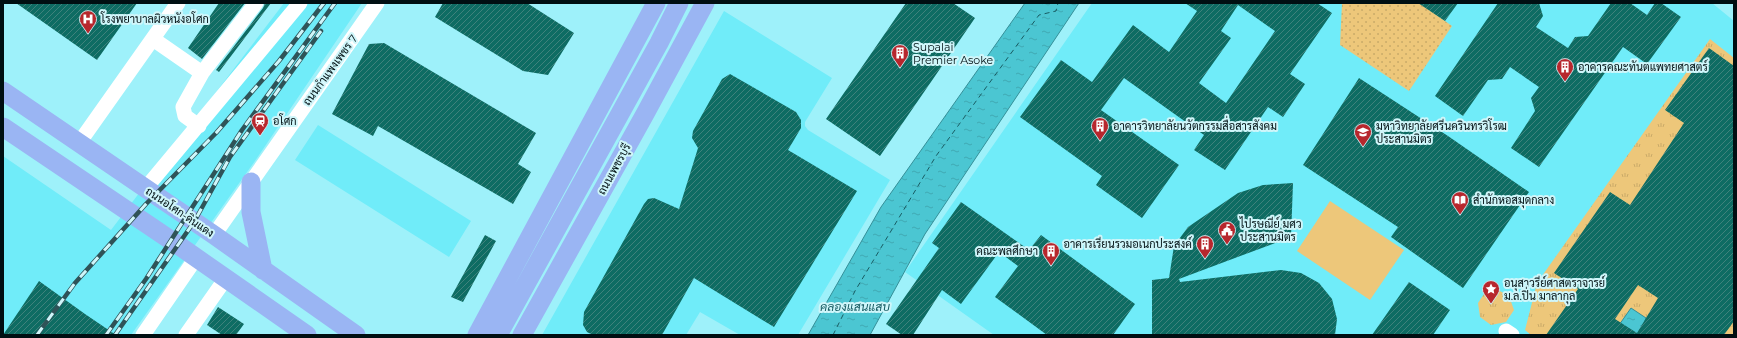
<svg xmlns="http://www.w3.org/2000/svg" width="1737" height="338" viewBox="0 0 1737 338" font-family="Montserrat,Sarabun,sans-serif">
<defs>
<pattern id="grass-tufts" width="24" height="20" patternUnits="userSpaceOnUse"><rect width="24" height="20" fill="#edc77a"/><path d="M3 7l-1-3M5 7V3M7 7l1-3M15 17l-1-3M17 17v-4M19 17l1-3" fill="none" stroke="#c9aa68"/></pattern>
<pattern id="garden-dots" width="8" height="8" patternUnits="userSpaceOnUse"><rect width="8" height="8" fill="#edc77a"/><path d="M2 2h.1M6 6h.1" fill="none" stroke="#c9aa68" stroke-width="1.8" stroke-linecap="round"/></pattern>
<pattern id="water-ripples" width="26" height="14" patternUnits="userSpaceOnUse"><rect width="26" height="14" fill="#4bc6d2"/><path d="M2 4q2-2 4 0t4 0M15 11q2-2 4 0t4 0" fill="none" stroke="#40a9b3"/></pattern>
<pattern id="building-hatch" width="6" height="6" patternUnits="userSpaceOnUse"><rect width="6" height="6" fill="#0e6c63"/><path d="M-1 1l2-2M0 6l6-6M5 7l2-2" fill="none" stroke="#3f827c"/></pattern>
</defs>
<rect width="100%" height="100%" fill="#9ef1fa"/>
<!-- built -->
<path fill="#70ecf9" d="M284,3H362L257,158L131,335H3V156L111,230Z
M1092,3H1712L1734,21V335H994L905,272Z
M724,11L832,78L805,122V126L808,130L890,180L798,335H740L700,312L686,335H542Z
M318,125L471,221L449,257L295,160Z"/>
<!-- grass -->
<path fill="url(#grass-tufts)" d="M1710,39L1734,58V335H1531L1525,330L1537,283Z
M1498,290L1509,296L1514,310L1506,322L1491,325L1480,317L1478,303L1484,294Z"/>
<!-- garden -->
<path fill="url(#garden-dots)" d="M1342,3H1420L1452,26L1409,91L1340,45Z"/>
<!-- pitch -->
<path fill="#edc77a" d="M1330,201L1404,250L1370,300L1297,251Z"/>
<!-- water -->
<path fill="url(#water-ripples)" stroke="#348f98" d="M1025,3H1079L925,234L870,335H808L881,207Z
M1631,308L1646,318L1640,335H1612Z"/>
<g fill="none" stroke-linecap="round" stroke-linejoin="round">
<!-- ferry -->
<path stroke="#185c63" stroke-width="1" stroke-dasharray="5 4" stroke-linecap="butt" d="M833,335L855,291L936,156L1039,15L1056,11L1058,3"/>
</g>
<!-- building -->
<path fill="url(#building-hatch)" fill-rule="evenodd" d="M16,3H137L97,60Z
M219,3H245L202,59L188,48Z
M265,3H271L219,72L216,70L263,8Z
M443,3H527L574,33L548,75L523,71L435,17Z
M906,3H953L975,18L880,156L826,119Z
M1185,3H1317L1332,13L1290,74L1305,84L1283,117L1268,107L1225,170L1194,150L1204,135L1124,78L1101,110L1179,165L1142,218L1096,185L1102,176L1020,117L1061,60L1092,82L1133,25L1169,52L1197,11ZM1238,5L1275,31L1226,103L1199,83L1231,38L1221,31Z
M1418,3H1458L1445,21Z
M1498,3H1539L1543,16L1536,27L1568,48L1575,37L1588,36L1611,3H1630L1647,15L1655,3H1661L1681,17L1647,64L1623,47L1539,167L1511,148L1535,111L1531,98L1539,87L1510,67L1502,79L1488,80L1463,116L1435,96Z
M384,43L536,133L518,164L531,172L513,204L378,126L373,136L332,114L369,44Z
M1709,48L1734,66V321L1724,335H1546L1578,289L1554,273L1610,192L1630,205L1684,123L1665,110ZM1638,285L1658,298L1637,333L1615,319Z
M730,74L796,112L801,120V128L788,150L857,191L774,327L694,278L662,335H593L587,332L583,325L584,312L644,204L648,199L654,198L679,209L698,148L692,138L693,131L722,79Z
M1359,78L1448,136L1529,192L1463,288L1391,237L1398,227L1303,165Z
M1293,183L1291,237L1179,279L1180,282L1281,270L1301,273L1319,283L1332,299L1337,319L1335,335H1152V280L1169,278L1174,246L1188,227L1238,193L1263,185Z
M961,202L1029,250L1041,235L1135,304L1113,335H1047L995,297L1018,266L999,252L961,304L942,290L913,335H902L886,324L939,248L932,243Z
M485,235L496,241L463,302L451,297Z
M39,281L85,314L116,335H3Z
M1409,282L1450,310L1433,335H1372Z
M218,307L244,324L236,335H222L207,325Z"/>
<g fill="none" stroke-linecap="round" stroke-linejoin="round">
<!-- minor -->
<path stroke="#fff" stroke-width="15" d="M153,39L202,73L183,107L185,116L199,126
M202,73L256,3
M79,143L178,3
M145,189L300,3
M214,235L377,3
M1506,331L1512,335
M143,335L196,258
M186,335L226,278"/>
<!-- major -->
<path stroke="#9ab5f3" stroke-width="19" d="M3,91L214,235L356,335
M3,127L178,245L307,335
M251,182V212L263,270
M477,335L656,3
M498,335L659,43L679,3
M522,335L645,114L705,3"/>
<!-- rail casing -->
<g stroke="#2f5358" stroke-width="4.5">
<path id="rail" d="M37,335L75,283L146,204L216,133L279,61L324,3
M106,335L146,279L242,130L335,3
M115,335L194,222L230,157L321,31"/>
</g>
<!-- rail -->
<use href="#rail" stroke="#cff6fa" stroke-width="3" stroke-dasharray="9" stroke-linecap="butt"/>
</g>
<!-- icons -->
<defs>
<g id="hospital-pin" transform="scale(0.9)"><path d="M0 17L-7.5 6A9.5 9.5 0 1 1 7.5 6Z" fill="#b7272d" stroke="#cff6fa"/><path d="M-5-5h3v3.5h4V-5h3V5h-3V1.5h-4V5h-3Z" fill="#fff"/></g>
<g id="building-pin" transform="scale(0.9)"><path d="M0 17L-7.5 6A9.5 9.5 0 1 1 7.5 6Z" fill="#b7272d" stroke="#cff6fa"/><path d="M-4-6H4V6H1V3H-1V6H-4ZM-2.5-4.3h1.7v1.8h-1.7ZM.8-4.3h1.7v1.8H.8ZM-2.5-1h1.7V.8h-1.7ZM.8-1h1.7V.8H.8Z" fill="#fff"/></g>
<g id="station-pin" transform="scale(0.9)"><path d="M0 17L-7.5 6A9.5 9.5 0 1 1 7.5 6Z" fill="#b7272d" stroke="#cff6fa"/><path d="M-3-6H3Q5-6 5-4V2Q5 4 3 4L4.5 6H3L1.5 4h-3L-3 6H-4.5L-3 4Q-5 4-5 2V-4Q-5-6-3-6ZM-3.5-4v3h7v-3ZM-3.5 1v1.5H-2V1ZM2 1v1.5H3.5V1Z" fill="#fff"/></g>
<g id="university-pin" transform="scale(0.9)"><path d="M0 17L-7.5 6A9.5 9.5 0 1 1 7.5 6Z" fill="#b7272d" stroke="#cff6fa"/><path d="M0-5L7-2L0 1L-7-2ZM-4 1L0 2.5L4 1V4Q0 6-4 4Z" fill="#fff"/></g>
<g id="library-pin" transform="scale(0.9)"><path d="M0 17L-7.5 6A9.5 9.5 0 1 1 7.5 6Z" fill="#b7272d" stroke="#cff6fa"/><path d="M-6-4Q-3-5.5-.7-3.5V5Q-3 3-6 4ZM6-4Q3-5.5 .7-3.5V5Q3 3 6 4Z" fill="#fff"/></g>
<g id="civic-pin" transform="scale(0.9)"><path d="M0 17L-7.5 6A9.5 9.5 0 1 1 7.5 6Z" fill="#b7272d" stroke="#cff6fa"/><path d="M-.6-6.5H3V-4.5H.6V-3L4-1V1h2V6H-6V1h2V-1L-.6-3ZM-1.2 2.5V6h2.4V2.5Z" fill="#fff"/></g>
<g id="sight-pin" transform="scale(0.9)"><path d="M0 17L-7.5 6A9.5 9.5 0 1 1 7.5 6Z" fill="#b7272d" stroke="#cff6fa"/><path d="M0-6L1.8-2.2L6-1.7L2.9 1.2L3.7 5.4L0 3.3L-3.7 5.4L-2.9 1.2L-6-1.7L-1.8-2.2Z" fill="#fff"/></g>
</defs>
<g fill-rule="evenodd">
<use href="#hospital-pin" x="88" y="19"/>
<use href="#building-pin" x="900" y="53"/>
<use href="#building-pin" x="1565" y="67"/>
<use href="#station-pin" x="260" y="121"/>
<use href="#building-pin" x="1100" y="126"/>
<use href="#university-pin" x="1363" y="132"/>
<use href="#library-pin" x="1460" y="200"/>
<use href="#civic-pin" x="1227" y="230"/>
<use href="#building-pin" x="1205" y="244"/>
<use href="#building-pin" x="1051" y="251"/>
<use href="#sight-pin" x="1491" y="289"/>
</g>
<g text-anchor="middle" stroke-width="4" stroke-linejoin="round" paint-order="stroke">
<!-- poi labels -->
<g font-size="11" fill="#000f12" stroke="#cff6fa" text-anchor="start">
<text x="101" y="23">โรงพยาบาลผิวหนังอโศก</text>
<text x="913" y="51">Supalai<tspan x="913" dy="13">Premier Asoke</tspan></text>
<text x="1578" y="71">อาคารคณะทันตแพทยศาสตร์</text>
<text x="273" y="125">อโศก</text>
<text x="1113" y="130">อาคารวิทยาลัยนวัตกรรมสื่อสารสังคม</text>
<text x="1376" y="130">มหาวิทยาลัยศรีนครินทรวิโรฒ<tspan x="1376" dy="13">ประสานมิตร</tspan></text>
<text x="1473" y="204">สำนักหอสมุดกลาง</text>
<text x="1240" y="228">ไปรษณีย์ มศว<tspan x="1240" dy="13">ประสานมิตร</tspan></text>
<text x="1192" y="248" text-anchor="end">อาคารเรียนรวมอเนกประสงค์</text>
<text x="1038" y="255" text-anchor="end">คณะพลศึกษา</text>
<text x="1504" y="287">อนุสาวรีย์ศาสตราจารย์<tspan x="1504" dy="13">ม.ล.ปิ่น มาลากุล</tspan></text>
</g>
<!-- street labels -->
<g font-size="11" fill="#000f12" stroke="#cff6fa">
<text transform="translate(330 70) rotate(-54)" y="4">ถนนกำแพงเพชร 7</text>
<text transform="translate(614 169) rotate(-61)" y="4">ถนนเพชรบุรี</text>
<text transform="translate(180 212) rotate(34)" y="4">ถนนอโศก-ดินแดง</text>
</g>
<!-- water labels -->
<g font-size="12" font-style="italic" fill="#185c63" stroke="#cff6fa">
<text x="855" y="311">คลองแสนแสบ</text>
</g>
</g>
<!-- border -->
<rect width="1737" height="338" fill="none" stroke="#000f12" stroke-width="8"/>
</svg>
